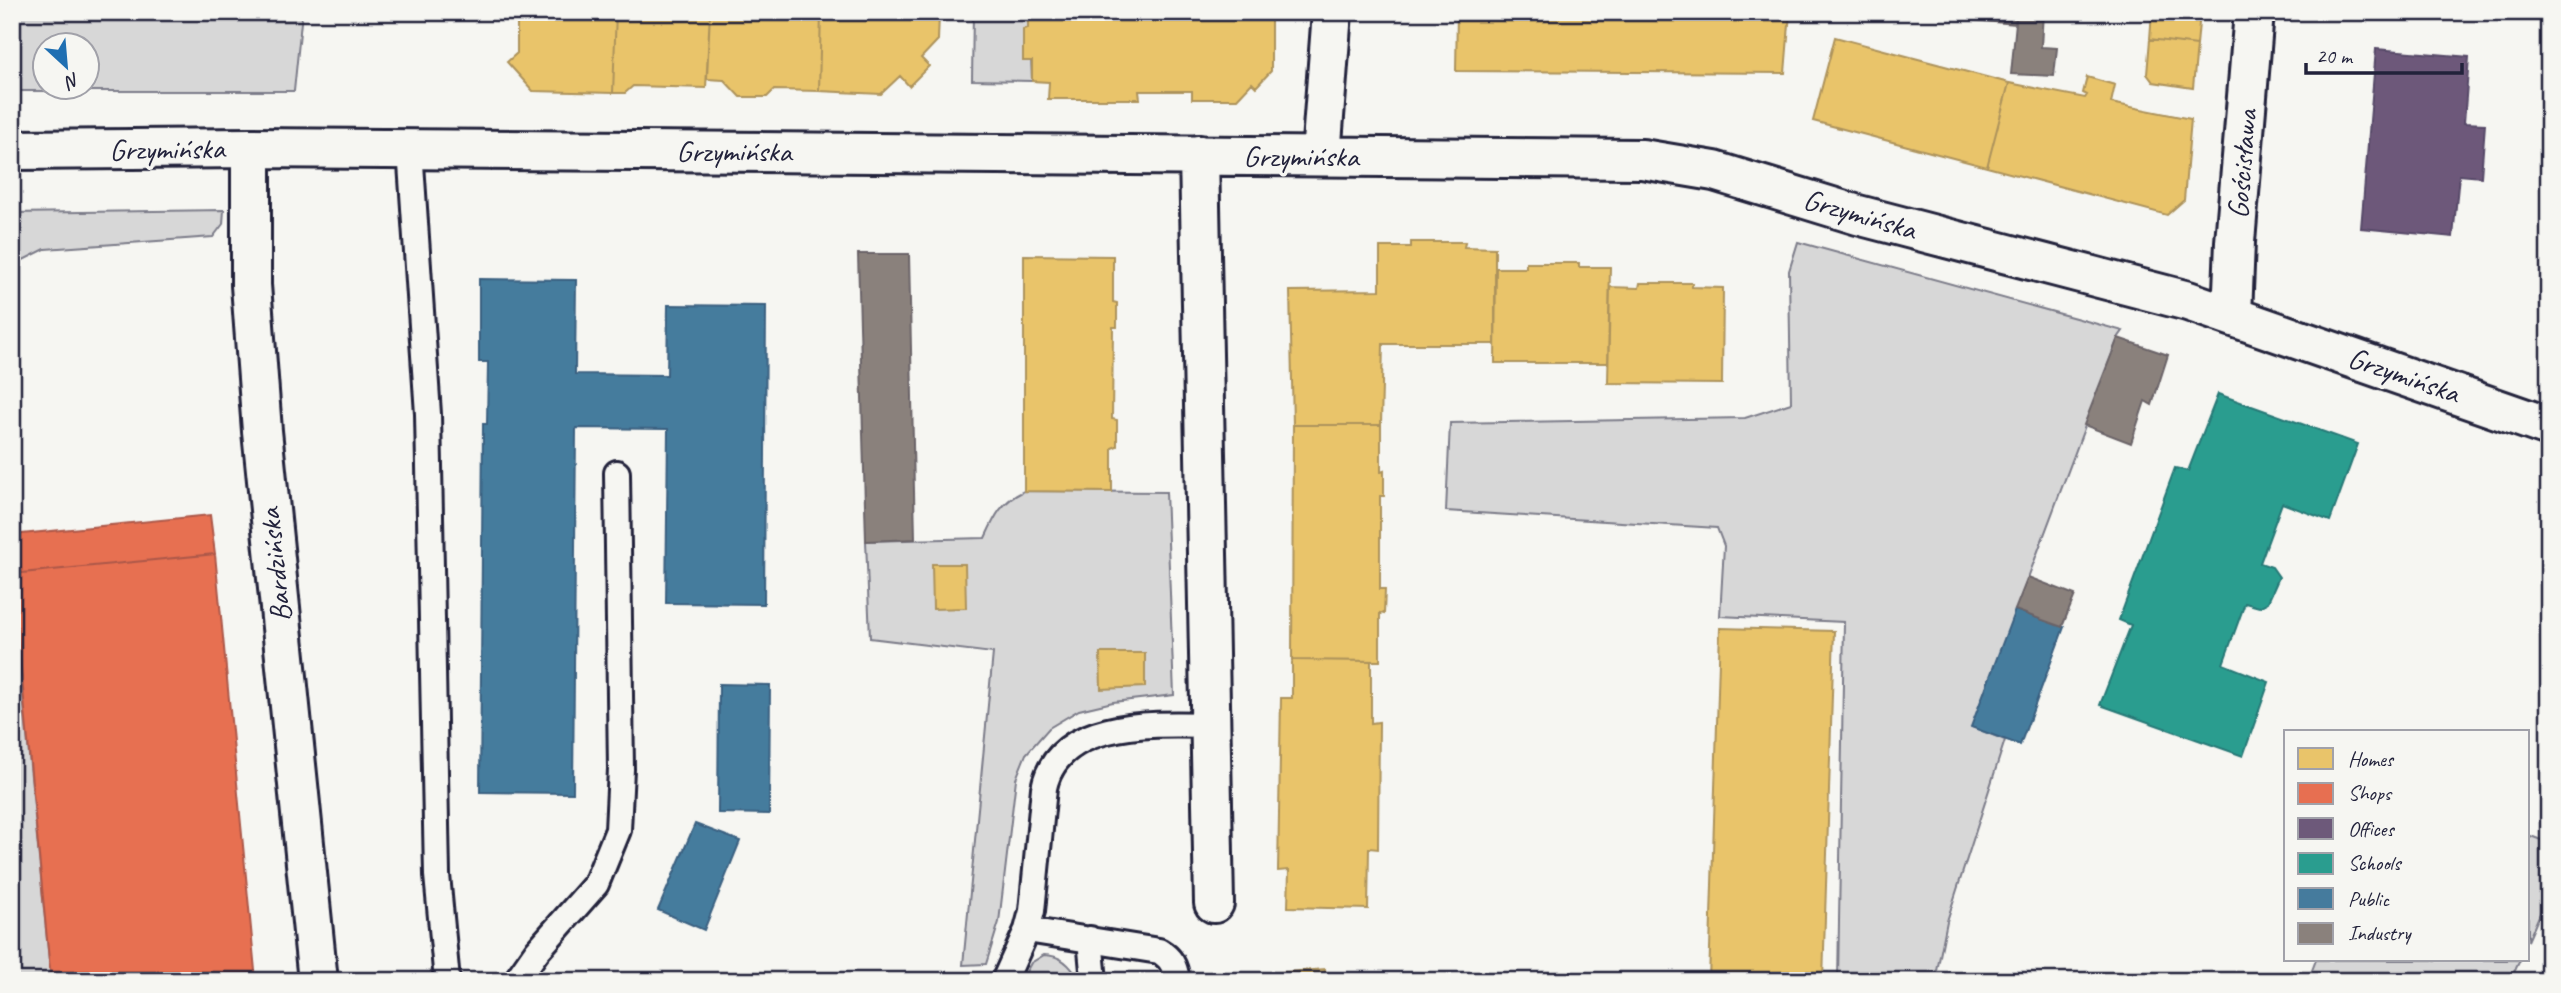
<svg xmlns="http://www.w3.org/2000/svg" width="2561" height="993" viewBox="0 0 2561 993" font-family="Caveat,sans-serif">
<rect width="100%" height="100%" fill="#f6f6f2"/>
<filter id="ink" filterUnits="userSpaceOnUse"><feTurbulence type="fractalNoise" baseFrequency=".0143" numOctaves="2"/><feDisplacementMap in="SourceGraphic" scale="14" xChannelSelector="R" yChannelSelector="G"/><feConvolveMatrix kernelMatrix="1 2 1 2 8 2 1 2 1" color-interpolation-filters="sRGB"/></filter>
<g filter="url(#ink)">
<!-- green -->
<path fill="#d7d7d7" stroke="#7c7c89" stroke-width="2" fill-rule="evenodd" d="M12,12H302L294,91H12ZM46,46H88V88H46Z
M973,12H1029L1032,81L972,80Z
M224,210L223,224L213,237L45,249L23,260L12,274V213Z
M1798,242L2123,331L2118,338L1972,727L2005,740L1947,921L1935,981H1838L1844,622L1720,616L1724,546L1717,528L1446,511L1450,423L1745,418L1791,403L1789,271Z
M1024,491L1166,492L1174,695L1113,702L1079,710L1049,728L1026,754L1016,779L999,922L986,964L963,965L993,653L870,638L866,541L985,538C995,516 1001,502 1024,491Z
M12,582L51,981H12Z
M2528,835L2549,843V893L2528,941Z
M1044,955C1062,955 1072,966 1079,981H1021L1031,963Z
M2316,960H2520L2510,981H2308Z"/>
<!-- homes -->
<path fill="#e9c46a" stroke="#ad935c" stroke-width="2" d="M525,12H616L613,93L533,91L507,62L517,53V21L525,22Z
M616,12H710L706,88L633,86L625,93H613Z
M710,12H821L819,91L774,90L767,97H740L724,80L707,79Z
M821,12H928L927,15H939L938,40L921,58L929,66L909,86L900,76L881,94L819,91Z
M1028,12L1162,14V12H1271V71L1256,87L1252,83L1237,99H1192V91H1139L1140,99H1048L1049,82L1032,81V61H1023V29L1028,28Z
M1457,12H1790L1785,73L1456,71Z
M2152,12H2200L2197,45L2150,39Z
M1835,37L2009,83L1987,167L1813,121Z
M2150,39L2197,45L2193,88L2153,82L2147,74Z
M2087,77L2115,85L2111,103L2191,119L2184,200L2167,215L1987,167L2009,83L2085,98L2087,95L2083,93Z
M1411,242H1465L1464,247L1495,248V344H1383L1381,425H1293L1290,291L1380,290V247H1411Z
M1024,255L1113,256V302L1117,303V327H1113L1112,419L1117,420V446L1112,448V492L1024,491Z
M1526,263H1579V267H1610L1608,363H1495L1496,268H1526Z
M1640,283H1692V287L1723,288L1722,384L1608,383L1610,287L1639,288Z
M1293,425H1381V472L1384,471V496H1380V589H1385L1384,614L1380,613V661L1292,660Z
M932,564H965L966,608L933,609Z
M1720,628L1834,631L1823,981H1709Z
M1100,653H1145V687L1101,689Z
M1292,660L1371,661V723L1379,722L1378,849L1369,848L1368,909L1288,907L1289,870L1278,871L1281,698H1292Z
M1325,969L1326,981H1196V979Z"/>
<!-- shops -->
<path fill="#e76f51" stroke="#ac584a" stroke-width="2" d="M210,515L215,554L12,574V535Z
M215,554L256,981H51L12,574Z"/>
<!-- offices -->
<path fill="#6d597a" stroke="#564867" stroke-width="2" d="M2376,49L2469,57L2464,123L2485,124L2481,177L2459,175L2453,237L2361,228Z"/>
<!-- schools -->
<path fill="#2a9d8f" stroke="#287876" stroke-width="2" d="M2218,394L2358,444L2330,521L2282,503L2260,563L2272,567L2279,577L2268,602L2259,607L2245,603L2223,664L2269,682L2243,756L2100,705L2131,625L2119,620L2175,468L2188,471Z"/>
<!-- public -->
<path fill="#457b9d" stroke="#3a6080" stroke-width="2" d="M479,279L576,280L575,374L667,375L668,305L766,306L764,604L666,603L668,429L576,428L573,793L480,792L483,424H487L488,362H479Z
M2015,610L2064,627L2020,745L1971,727Z
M719,684L770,685L769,814L718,813Z
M695,824L740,841L704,930L658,910Z"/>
<!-- industry -->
<path fill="#8a817c" stroke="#6b6468" stroke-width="2" d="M1973,12H2016L2015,24L1973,20Z
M2017,12H2043L2041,47L2057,48L2054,76L2011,74Z
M858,254H909L915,539L866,541Z
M2118,338L2168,355L2152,405L2145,401L2131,443L2084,425Z
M2028,577L2075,595L2062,627L2015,610Z"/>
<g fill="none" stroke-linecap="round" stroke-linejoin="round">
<!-- service casing -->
<g stroke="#22223b" stroke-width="30">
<path id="service" d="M410,149L428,414L437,875L447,981
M1027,930L1159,951C1171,958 1175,966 1177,980
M1090,939L1094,981
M516,981L537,951L596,884L618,830L621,769L617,473
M1004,981L1027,930L1032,911L1044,788C1058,718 1157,724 1212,725"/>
</g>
<!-- minor casing -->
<g stroke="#22223b" stroke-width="44">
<path id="minor" d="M251,148V285L262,431L318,981
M12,150L251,148L1642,159L1714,171L1858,215L2188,301L2549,427
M1199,155L1214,903
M1321,156L1332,12
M2232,315L2235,242L2254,12"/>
</g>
<!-- service -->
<use href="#service" stroke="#f6f6f2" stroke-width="24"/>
<!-- minor -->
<use href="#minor" stroke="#f6f6f2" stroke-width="38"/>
</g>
</g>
<g text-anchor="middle" stroke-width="7" stroke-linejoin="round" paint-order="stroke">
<!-- street labels -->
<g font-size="30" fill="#22223b" stroke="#f6f6f2">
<text transform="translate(167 149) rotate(-1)" y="10">Grzymińska</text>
<text x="734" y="161">Grzymińska</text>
<text x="1301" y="166">Grzymińska</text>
<text transform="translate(2242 164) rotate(-85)" y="10">Gościsława</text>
<text transform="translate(1860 214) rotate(16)" y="10">Grzymińska</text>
<text transform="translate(2404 375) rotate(19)" y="10">Grzymińska</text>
<text transform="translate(275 565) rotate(-96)" y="10">Bardzińska</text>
</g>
</g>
<!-- margin -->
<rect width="2561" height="993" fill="none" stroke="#f6f6f2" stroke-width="42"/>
<rect x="21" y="21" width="2519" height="951" fill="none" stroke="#22223b" stroke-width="2.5" filter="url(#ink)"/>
<!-- legend -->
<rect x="2284" y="730" width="245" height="231" fill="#f6f6f2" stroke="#a1a1a9" stroke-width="2"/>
<rect x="2298" y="748" width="35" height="21" fill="#e9c46a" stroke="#a1a1a9" stroke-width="2"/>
<text x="2348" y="766" font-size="21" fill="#22223b">Homes</text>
<rect x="2298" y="783" width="35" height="21" fill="#e76f51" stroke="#a1a1a9" stroke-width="2"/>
<text x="2348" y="800" font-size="21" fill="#22223b">Shops</text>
<rect x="2298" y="818" width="35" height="21" fill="#6d597a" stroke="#a1a1a9" stroke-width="2"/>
<text x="2348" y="836" font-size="21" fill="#22223b">Offices</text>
<rect x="2298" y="853" width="35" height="21" fill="#2a9d8f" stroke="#a1a1a9" stroke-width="2"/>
<text x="2348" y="870" font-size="21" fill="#22223b">Schools</text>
<rect x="2298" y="888" width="35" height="21" fill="#457b9d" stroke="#a1a1a9" stroke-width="2"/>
<text x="2348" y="906" font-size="21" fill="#22223b">Public</text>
<rect x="2298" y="923" width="35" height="21" fill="#8a817c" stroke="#a1a1a9" stroke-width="2"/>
<text x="2348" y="940" font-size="21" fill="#22223b">Industry</text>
<!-- north arrow -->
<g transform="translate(66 66) rotate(154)"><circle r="33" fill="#f6f6f2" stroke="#a1a1a9" stroke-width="2"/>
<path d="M0-5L12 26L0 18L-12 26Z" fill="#1f6fb2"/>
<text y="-10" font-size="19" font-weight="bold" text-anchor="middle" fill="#22223b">N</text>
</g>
<!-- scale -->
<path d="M2306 63v10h156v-10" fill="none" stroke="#22223b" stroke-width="3.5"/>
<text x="2316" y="63" font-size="21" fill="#22223b" stroke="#f6f6f2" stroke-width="5" paint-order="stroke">20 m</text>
</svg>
